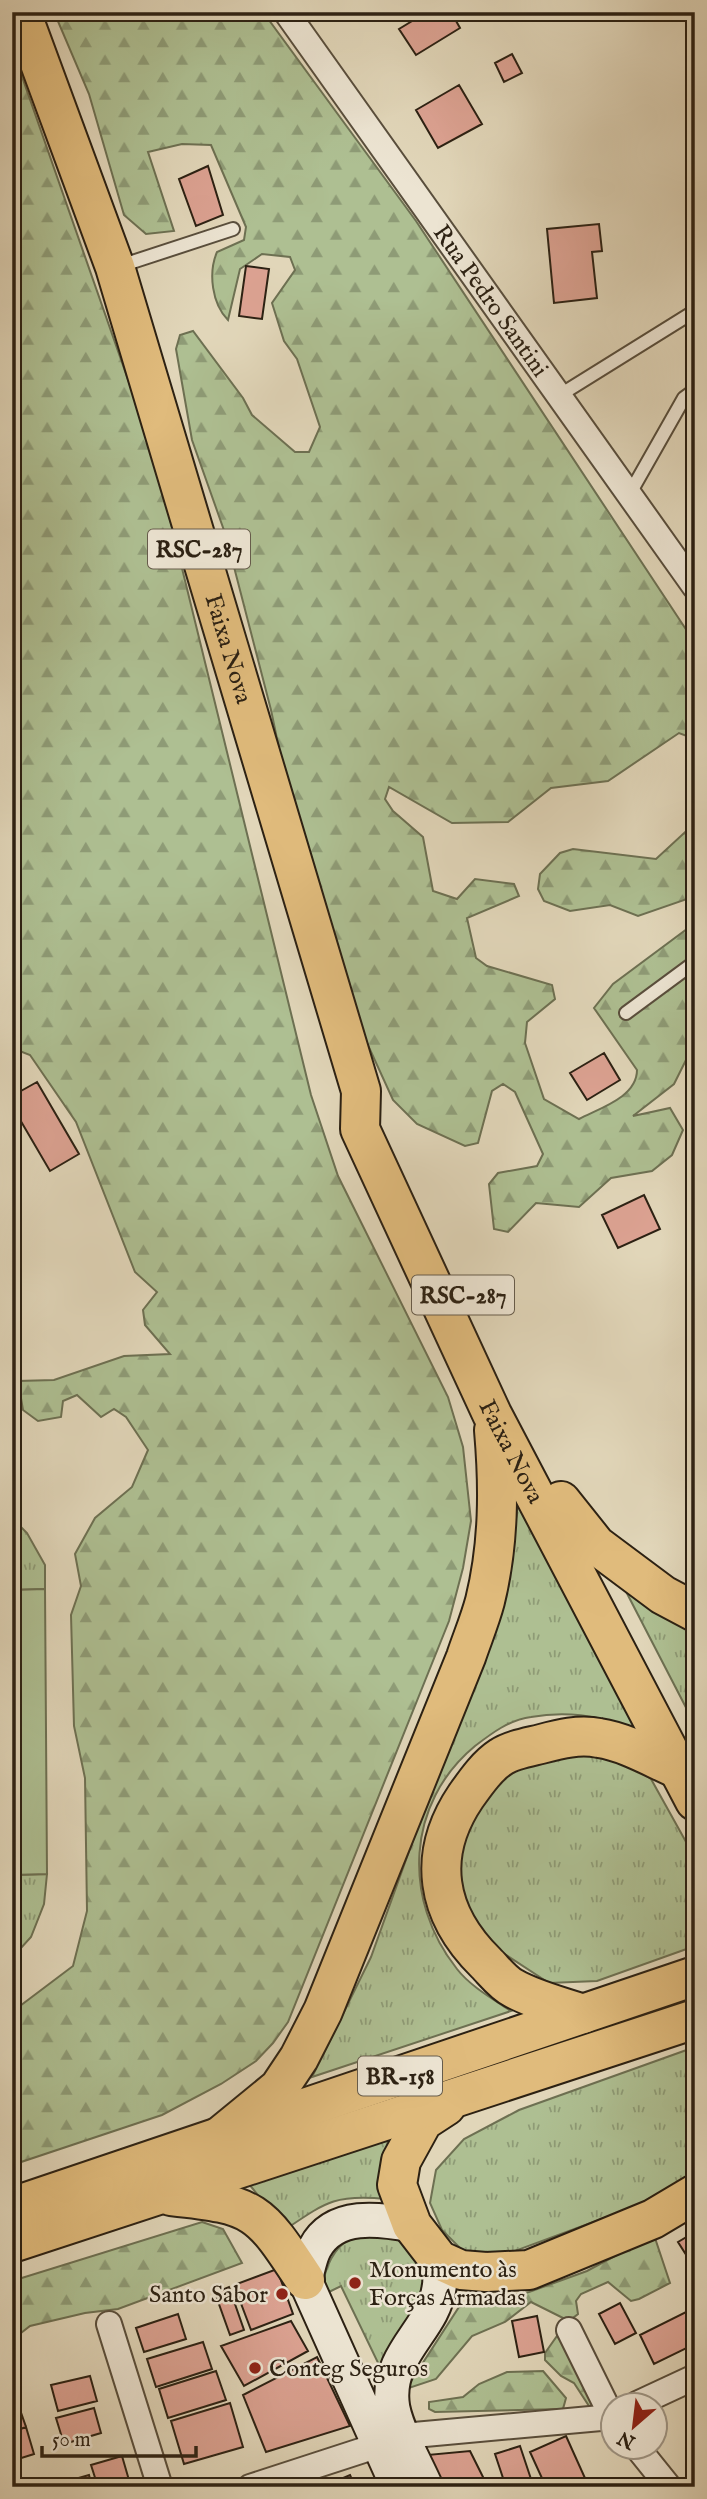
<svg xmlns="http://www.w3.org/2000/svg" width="707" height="2499" viewBox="0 0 707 2499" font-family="'IM FELL English',serif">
<defs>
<pattern id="grass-tufts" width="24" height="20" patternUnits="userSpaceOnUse" patternTransform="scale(1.75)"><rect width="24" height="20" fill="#aebf92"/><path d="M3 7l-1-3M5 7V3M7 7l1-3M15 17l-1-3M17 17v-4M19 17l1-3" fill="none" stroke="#8e9b76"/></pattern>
<pattern id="forest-firs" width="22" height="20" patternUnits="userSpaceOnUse" patternTransform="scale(1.75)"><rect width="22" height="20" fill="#aebf92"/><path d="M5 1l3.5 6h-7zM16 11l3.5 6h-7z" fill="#8e9b76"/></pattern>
</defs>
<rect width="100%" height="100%" fill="#e1d6b9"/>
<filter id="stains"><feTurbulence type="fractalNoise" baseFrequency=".00286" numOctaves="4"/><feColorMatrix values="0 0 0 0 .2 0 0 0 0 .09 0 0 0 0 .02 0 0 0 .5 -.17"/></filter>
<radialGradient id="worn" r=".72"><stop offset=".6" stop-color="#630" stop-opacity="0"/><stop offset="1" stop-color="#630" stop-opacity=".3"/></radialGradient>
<!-- grass -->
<path fill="url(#grass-tufts)" stroke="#6d7052" stroke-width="2" d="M519,1497L639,1731C604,1716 569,1710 531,1717C509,1720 492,1733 475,1746C406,1803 402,1900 457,1969C470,1986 493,1999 511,2011L312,2077L371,1957L508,1576Z
M12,1518L27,1533L45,1565V1589L12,1590Z
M618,1576L695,1621V1725Z
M588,1754L619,1757L651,1779L695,1858V1946L597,1981L549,1983L500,1951L456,1905L462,1818L524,1759Z
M47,1874L44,1904L31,1937L12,1958V1875Z
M695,2047V2173L634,2207L493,2259L466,2254L442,2230L430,2203L436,2170L464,2139L519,2110Z
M392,2137L386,2199C336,2194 326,2202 286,2229L248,2183Z
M389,2233L408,2242L422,2261L425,2293L379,2402L374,2391L382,2371L341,2286L329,2292L323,2285C325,2268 334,2247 350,2239C360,2234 378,2235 389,2233Z"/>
<!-- forest -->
<path fill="url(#forest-firs)" stroke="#6d7052" stroke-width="2" d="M54,12H263L416,221L695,643V739L679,733L608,781L551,788L508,822L452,823L389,787L385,799L393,811L423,837L433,891L457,899L475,879L514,884L519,896L467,918L476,958L487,966L552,985L555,999L527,1022L525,1043L544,1099L579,1119C600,1108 637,1097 637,1070L594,1008L613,984L695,923V1042L674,1084L633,1116L670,1108L683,1130L672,1155L652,1171L611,1178L579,1207L536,1203L508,1232L494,1229L489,1184L498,1173L537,1166L543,1154L515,1092L503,1084L492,1091L478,1143L465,1146L417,1124L393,1100L367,1043L346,989L294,820L271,710L226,536L192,440L176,349L180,335L193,331L243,398L252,415L295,452H309L320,427L297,359L284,341L272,303L295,270L290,257L262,254L240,269L228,320C212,304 208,273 217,252L244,240L246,227L211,145L182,144L148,152L174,231L146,234L124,215L89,94Z
M12,48L154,454L311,1095L338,1176L448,1397L463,1447L471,1521L463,1568L449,1621L288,2022L273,2043L256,2061L221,2084L162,2115L12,2165V2012L73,1966L87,1911L85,1778L74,1726L71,1615L81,1586L75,1554L95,1518L132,1487L148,1450L126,1417L114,1409L101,1417L77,1395L63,1401L61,1417L38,1421L23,1410L18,1381L54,1380L124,1356L170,1354L145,1325L143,1310L157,1292L135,1272L76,1122L30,1055L12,1048Z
M695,823V895L693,897L638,916L610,905L570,911L544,901L538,889L540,874L560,853L573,849L656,859Z
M202,2222L223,2229L242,2263L118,2309L85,2313L30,2326L12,2340V2281Z
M654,2235L670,2283L639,2299L631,2301L608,2282L581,2294L576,2301L578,2314L569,2321L531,2302L505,2322L472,2336L436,2379L406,2389L459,2307L529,2292L587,2271Z
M557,2336L567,2349L596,2407L589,2406L574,2383L561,2376L545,2360V2353Z
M543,2371L566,2398L563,2409L435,2412L429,2409V2402L463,2397L479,2384L507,2372Z"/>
<!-- pitch -->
<path fill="#aebf92" stroke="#6d7052" stroke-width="2" d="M45,1589L47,1874L12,1875V1590Z"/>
<!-- building -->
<path fill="#dca292" stroke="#2c2113" stroke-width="2" d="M427,12H451L460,28L416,55L399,29Z
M512,54L522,73L504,82L495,63Z
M459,85L482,124L438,148L416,110Z
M208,166L223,215L196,226L179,179Z
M599,224L602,251L592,252L597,298L554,303L547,229Z
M246,266L269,269L262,319L239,316Z
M604,1053L620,1080L587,1100L570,1073Z
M37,1082L79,1154L50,1171L12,1106V1096Z
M644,1195L660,1229L618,1248L602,1215Z
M695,2232V2262L692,2264L678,2242Z
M277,2269L293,2314L251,2330L234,2285Z
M229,2287L244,2330L230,2335L215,2293Z
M620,2303L636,2333L615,2344L599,2314Z
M688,2311L695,2324V2344L654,2364L640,2335Z
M178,2314L186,2339L144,2352L136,2328Z
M537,2316L544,2352L519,2357L512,2321Z
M291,2321L308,2351L244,2386L221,2346Z
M203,2342L212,2369L156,2387L147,2359Z
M317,2357L350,2426L266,2452L243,2395Z
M216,2371L226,2400L168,2418L159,2389Z
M90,2376L97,2401L58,2411L51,2385Z
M12,2387L26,2427L12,2432Z
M230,2403L243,2447L184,2464L171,2421Z
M94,2408L101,2433L64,2444L56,2418Z
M26,2427L34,2454L12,2461V2432Z
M566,2436L589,2487H546L530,2452Z
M520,2446L531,2479L506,2487L495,2454Z
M470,2451L488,2487H444L427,2455Z
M122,2456L131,2487H98L91,2465Z
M89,2475L92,2487H47Z
M350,2475L355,2487H322Z"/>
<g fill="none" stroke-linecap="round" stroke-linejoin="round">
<!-- lane casing -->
<g stroke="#594e3c" stroke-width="16">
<path id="lane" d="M120,266L233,229
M560,395L695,311
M629,495L684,398L695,390
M626,1013L695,962"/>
</g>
<!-- street casing -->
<g stroke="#594e3c" stroke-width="28">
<g id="street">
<path id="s1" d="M286,12L695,587"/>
<path d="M109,2324L160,2487"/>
<path d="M569,2330L612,2417"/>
<path d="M637,2404L695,2377"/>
<path d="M403,2436L612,2417"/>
<path d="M636,2446L669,2487"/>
<path d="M250,2487L379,2445"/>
</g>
</g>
<!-- secondary casing -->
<g stroke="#2c2113" stroke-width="37">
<path id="secondary" d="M398,2487L305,2280C308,2270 310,2257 315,2248C334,2212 380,2219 412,2225
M426,2487C416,2464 393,2424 392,2401C388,2353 434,2328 439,2288C441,2279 439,2269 439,2260"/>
</g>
<!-- highway casing -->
<g stroke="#2c2113" stroke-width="42">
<g id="highway">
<path id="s2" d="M21,12L115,267L361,1091L360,1129L492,1414L695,1801"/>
<path d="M561,1501L596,1545L663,1595L695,1612"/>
<path d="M583,2014C560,2006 534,2000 513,1988C503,1983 494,1971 486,1963C436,1914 426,1855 466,1796C476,1782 487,1766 501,1757C511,1750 529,1747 541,1744C560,1739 579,1734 599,1738C626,1742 653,1758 678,1769"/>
<path d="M446,2106L423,2121L401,2161L397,2185L412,2225L439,2260L461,2270L486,2272L529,2270L653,2219L695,2194"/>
<path d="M218,2138L279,2088L299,2058L323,2011L466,1657C472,1639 480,1620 485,1601C499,1544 499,1488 494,1430"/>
<path d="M171,2196C256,2205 259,2210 305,2280"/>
<path d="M12,2207L695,1976"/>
<path d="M12,2243L695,2019"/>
</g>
</g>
<!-- lane -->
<use href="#lane" stroke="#ece4d2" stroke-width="12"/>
<!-- street -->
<use href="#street" stroke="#ece4d2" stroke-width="24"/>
<!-- secondary -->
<use href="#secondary" stroke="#ece4d2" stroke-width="33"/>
<!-- highway -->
<use href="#highway" stroke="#e0bb7c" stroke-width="38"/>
</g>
<!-- markers -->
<g fill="#8f2418" stroke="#ece4d2" stroke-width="2.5">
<circle cx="355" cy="2283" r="7"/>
<circle cx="282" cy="2294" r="7"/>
<circle cx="255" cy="2368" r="7"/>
</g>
<g text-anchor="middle" stroke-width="5" stroke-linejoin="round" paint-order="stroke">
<!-- shield labels -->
<g fill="#ece4d2" stroke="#665c4c" stroke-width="2">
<rect x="148" y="529.5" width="102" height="39" rx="5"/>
<rect x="412" y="1275.5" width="102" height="39" rx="5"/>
<rect x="358" y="2056.5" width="84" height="39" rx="5"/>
</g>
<g font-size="23" font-weight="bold" fill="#2c2113">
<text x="199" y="557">RSC-287</text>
<text x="463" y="1303">RSC-287</text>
<text x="400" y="2084">BR-158</text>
</g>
<!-- street labels -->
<g font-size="24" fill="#2c2113" stroke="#ece4d2">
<text dy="8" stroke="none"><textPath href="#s1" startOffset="354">Rua Pedro Santini</textPath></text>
<text dy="8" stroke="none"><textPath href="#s2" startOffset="670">Faixa Nova</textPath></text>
<text dy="8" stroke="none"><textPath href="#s2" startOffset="1526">Faixa Nova</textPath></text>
</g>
<!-- poi labels -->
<g font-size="24" fill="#2c2113" stroke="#ece4d2" text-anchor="start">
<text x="369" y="2277">Monumento às<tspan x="369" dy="28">Forças Armadas</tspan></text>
<text x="268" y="2302" text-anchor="end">Santo Sabor</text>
<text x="269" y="2376">Conteg Seguros</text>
</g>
</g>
<!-- margin -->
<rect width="707" height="2499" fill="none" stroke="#e1d6b9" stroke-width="42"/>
<rect x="14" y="14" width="679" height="2471" fill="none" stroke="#2c2113" stroke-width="3.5"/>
<rect x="21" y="21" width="665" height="2457" fill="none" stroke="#2c2113" stroke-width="2"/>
<!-- north arrow -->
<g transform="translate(634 2426) rotate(208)"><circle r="33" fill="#ece4d2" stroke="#9f9686" stroke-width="2"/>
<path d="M0-5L12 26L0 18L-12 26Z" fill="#8f2418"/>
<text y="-10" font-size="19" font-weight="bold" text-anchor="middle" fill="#2c2113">N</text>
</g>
<!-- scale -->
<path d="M42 2446v10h154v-10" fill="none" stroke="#2c2113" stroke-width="3.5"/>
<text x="52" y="2446" font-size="21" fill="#2c2113" stroke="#ece4d2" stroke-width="5" paint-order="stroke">50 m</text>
<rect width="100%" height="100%" filter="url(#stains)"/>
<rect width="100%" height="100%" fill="url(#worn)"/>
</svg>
